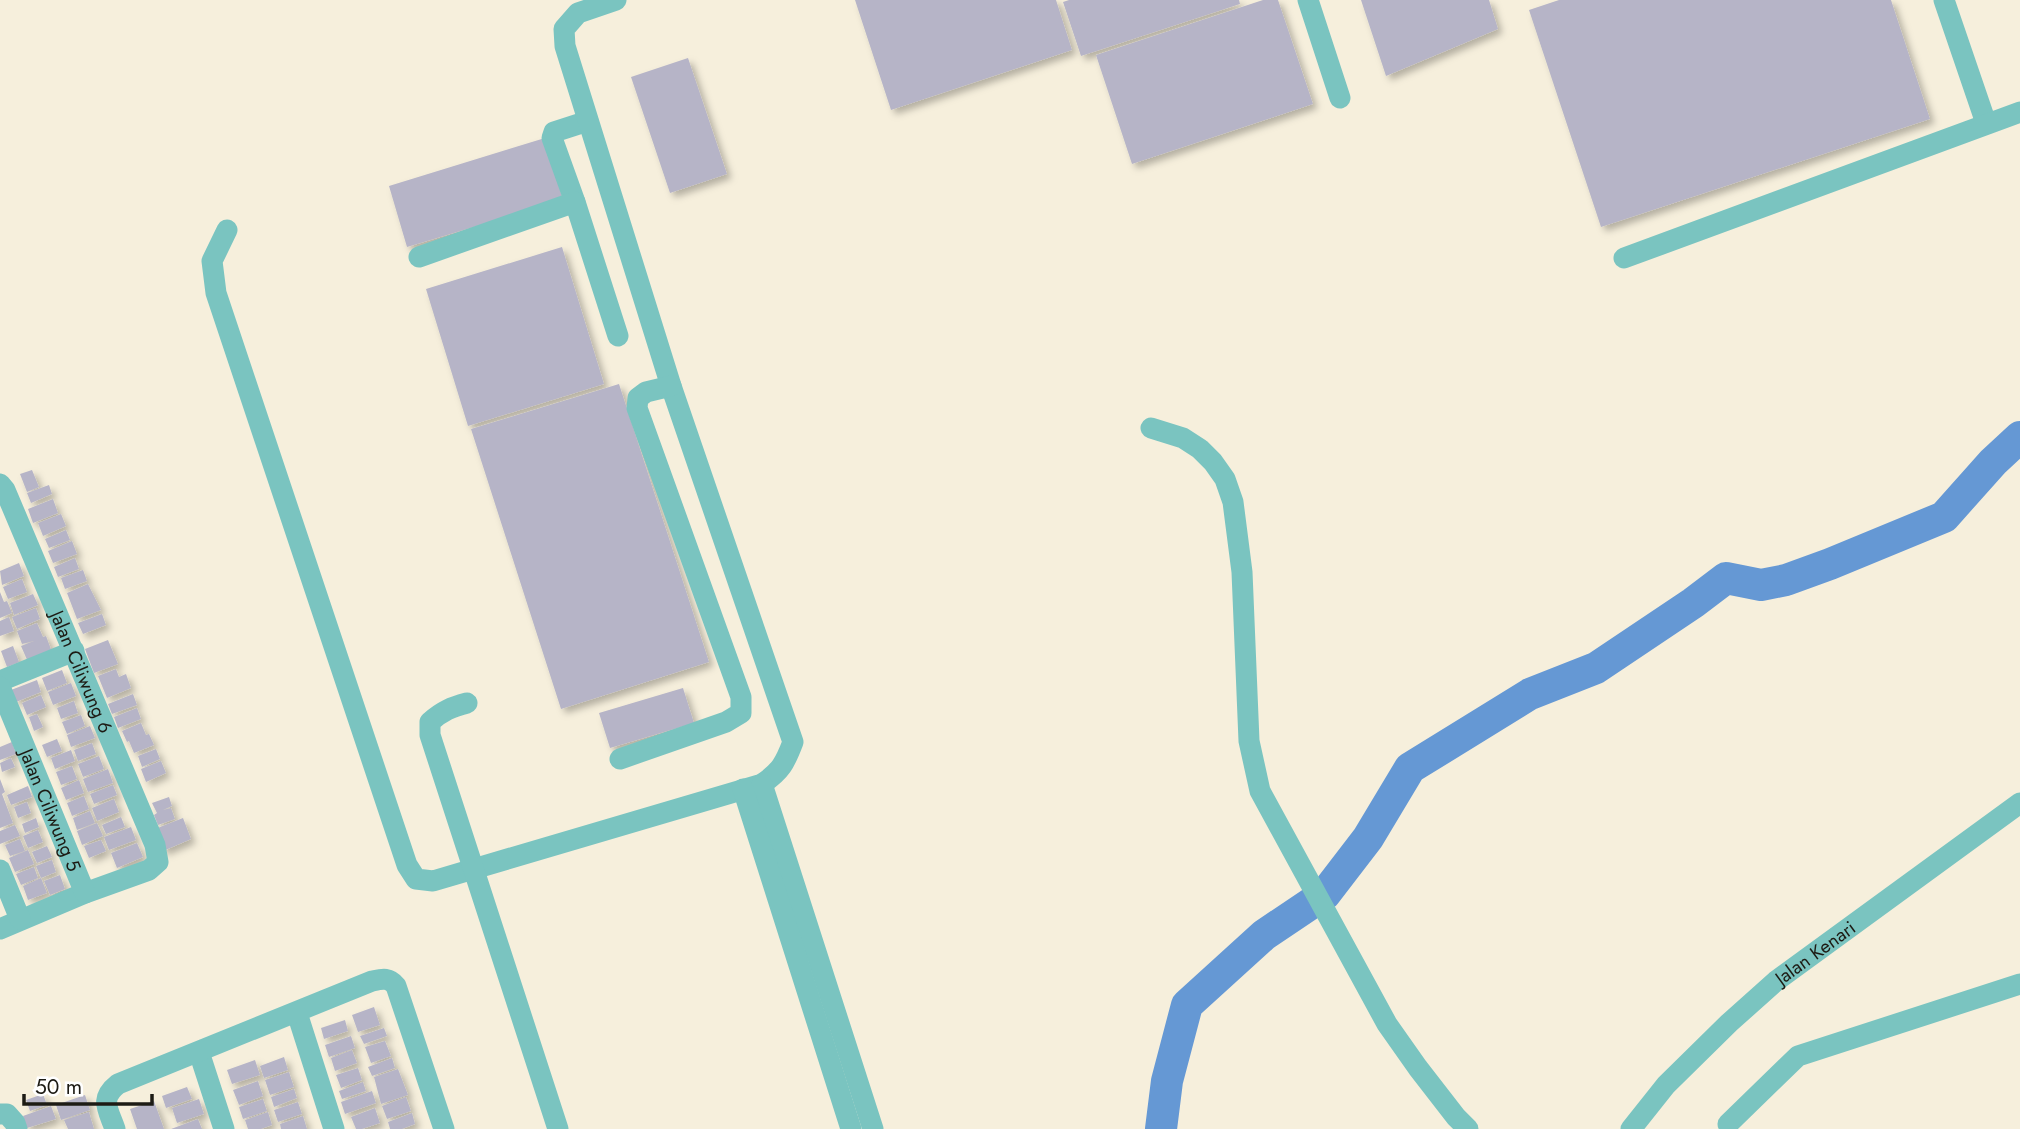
<svg xmlns="http://www.w3.org/2000/svg" width="2020" height="1129" viewBox="0 0 2020 1129" font-family="Jost,sans-serif">
<defs>
<filter id="shadow"><feDropShadow dx="4.5" dy="4.5" stdDeviation="3.5" flood-color="#0004"/></filter>
</defs>
<rect width="100%" height="100%" fill="#f6efdc"/>
<g fill="none" stroke-linecap="round" stroke-linejoin="round">
<!-- river -->
<path stroke="#6598d4" stroke-width="32" d="M1161,1129L1167,1081L1187,1005L1264,935L1325,894L1368,838L1410,768L1530,694L1596,668L1693,603L1726,578L1761,585L1786,580L1830,564L1944,517L1993,462L2020,437"/>
</g>
<!-- building -->
<path fill="#b6b4c7" filter="url(#shadow)" d="M855,0H1056L1072,50L891,110Z
M1069,0H1239L1240,4L1081,56L1063,2Z
M1263,0H1278L1313,104L1132,164L1096,55Z
M1361,0H1489L1498,29L1386,76Z
M1559,0H1891L1930,119L1601,227L1529,10Z
M688,58L727,174L670,193L631,77Z
M545,138L563,200L407,247L389,186Z
M562,247L604,384L468,426L426,289Z
M619,384L709,662L561,709L471,429Z
M32,470L39,487L27,492L20,474Z
M49,485L52,494L31,503L27,493Z
M53,499L58,513L33,523L28,509Z
M61,514L66,526L43,536L38,523Z
M66,530L70,540L49,548L45,539Z
M72,541L77,554L53,563L48,551Z
M75,558L79,569L58,577L54,567Z
M19,563L24,576L2,585L0,571Z
M83,570L87,581L65,589L61,578Z
M22,579L27,592L8,599L3,587Z
M88,584L101,610L77,619L67,593Z
M0,592L4,602L7,601L12,613L0,618Z
M33,594L38,605L14,615L10,603Z
M36,608L40,619L17,629L12,617Z
M102,614L106,625L83,634L78,623Z
M9,617L14,631L0,636V621Z
M37,623L43,637L46,636L52,652L28,662L21,646L34,641L22,644L17,631Z
M108,640L118,664L94,673L85,649Z
M13,646L19,662L7,667L1,651Z
M116,669L119,677L126,674L131,688L107,698L98,676Z
M62,670L67,683L47,691L42,678Z
M37,680L41,692L16,702L11,690Z
M71,683L76,696L53,705L48,692Z
M683,688L694,723L610,748L599,713Z
M133,694L137,705L112,714L108,704Z
M41,695L46,707L27,715L22,703Z
M74,701L78,713L61,719L57,708Z
M137,708L141,719L118,728L114,717Z
M37,714L43,727L34,731L29,717Z
M81,715L85,726L67,734L62,722Z
M141,723L146,735L149,734L154,745L134,753L129,741L127,742L122,731Z
M90,726L95,738L71,747L67,735Z
M57,739L62,751L47,757L42,745Z
M12,742L16,754L0,760V747Z
M92,743L96,754L78,761L74,750Z
M156,749L160,759L142,767L138,756Z
M71,750L75,761L55,769L51,758Z
M99,756L104,769L83,777L78,764Z
M11,758L15,767L2,772L0,763Z
M161,761L166,773L146,782L141,769Z
M72,766L77,779L61,785L56,772Z
M108,769L113,783L88,792L83,779Z
M0,779L5,792L2,794L13,823L0,828Z
M79,780L84,793L66,800L61,788Z
M113,785L117,795L94,804L90,794Z
M28,786L32,797L11,805L7,795Z
M84,796L89,809L72,816L67,803Z
M169,797L172,806L163,810L171,808L175,819L158,825L154,815L157,813L152,803Z
M114,799L119,812L97,821L92,808Z
M27,802L31,813L18,818L14,807Z
M90,811L95,823L77,830L73,818Z
M121,817L125,827L106,834L102,825Z
M36,818L39,827L25,833L22,824Z
M183,818L191,839L163,851L155,829Z
M97,823L103,836L82,845L77,831Z
M15,825L20,836L0,844V831Z
M131,827L136,840L109,850L104,837Z
M38,830L43,842L28,848L23,836Z
M20,839L25,851L10,856L5,845Z
M101,840L106,851L89,858L84,846Z
M137,843L143,857L117,868L111,853Z
M47,846L52,857L37,863L32,852Z
M28,850L34,864L15,872L9,858Z
M52,860L56,872L41,878L36,866Z
M34,867L38,878L21,885L16,874Z
M60,875L65,889L50,895L44,881Z
M41,878L47,893L28,900L23,886Z
M374,1007L380,1025L358,1032L352,1015Z
M345,1020L348,1031L324,1039L321,1028Z
M384,1028L387,1036L364,1044L360,1036Z
M351,1036L355,1048L329,1057L325,1045Z
M385,1041L391,1056L371,1063L365,1047Z
M352,1050L357,1063L335,1071L331,1058Z
M284,1057L288,1070L264,1078L260,1066Z
M392,1058L395,1068L372,1076L368,1067Z
M255,1060L260,1075L232,1084L227,1070Z
M358,1068L362,1080L341,1088L336,1075Z
M398,1069L408,1095L381,1104L374,1077Z
M289,1072L294,1087L270,1095L265,1080Z
M258,1081L263,1096L239,1105L233,1090Z
M363,1082L366,1091L342,1099L339,1091Z
M187,1087L192,1099L166,1108L162,1096Z
M294,1089L297,1098L274,1107L271,1097Z
M372,1091L376,1103L345,1114L341,1102Z
M43,1094L47,1105L30,1111L26,1100Z
M85,1095L90,1110L61,1120L56,1105Z
M406,1097L411,1111L387,1119L382,1106Z
M199,1099L204,1114L177,1123L172,1108Z
M263,1099L267,1111L243,1119L239,1107Z
M154,1101L164,1129H137L130,1109Z
M298,1102L302,1114L278,1122L274,1110Z
M51,1106L56,1119L27,1128L23,1116Z
M375,1108L380,1123L362,1129H356L351,1117Z
M89,1112L94,1129H68L64,1120Z
M268,1112L272,1125L261,1129H248L245,1120Z
M412,1113L415,1124L402,1129H390L388,1122Z
M303,1116L307,1129H281L280,1124Z
M198,1119L202,1129H171Z"/>
<g fill="none" stroke-linecap="round" stroke-linejoin="round">
<!-- minor -->
<g stroke="#7ac4c0" stroke-width="21">
<path d="M1308,0L1340,98"/>
<path d="M1944,0L1986,123"/>
<path d="M575,202L552,138L554,132L588,121"/>
<path d="M227,230L212,261L216,293L407,865L416,879L433,881L762,784C781,771 785,763 793,742L671,386L565,46L564,29L578,13L616,0"/>
<path d="M419,257L575,202L618,336"/>
<path d="M1624,258L2020,112"/>
<path d="M1151,428L1183,438L1200,449L1213,462L1225,479L1233,502L1242,572L1249,741L1260,791L1387,1024L1418,1068L1456,1117L1468,1129"/>
<path id="s1" d="M0,484L5,490L155,845L158,862L149,870L85,893L0,929"/>
<path d="M0,681L74,651"/>
<path id="s2" d="M0,687L85,893"/>
<path d="M467,703C452,707 442,711 430,722V735L558,1129"/>
<path d="M620,759L726,722L741,713V697L637,408L638,398L646,392L671,386"/>
<path d="M762,784L873,1129"/>
<path d="M743,789L851,1129"/>
<path d="M0,870L20,919"/>
<path d="M297,1013L334,1129"/>
<path d="M199,1052L224,1129"/>
<path d="M0,1114H7L15,1123L17,1129"/>
<path d="M1728,1124L1798,1056L2020,984"/>
<path d="M115,1129C108,1109 99,1099 118,1084L372,981C382,979 389,977 396,986L444,1129"/>
<path id="s3" d="M1631,1129L1666,1085L1729,1023L1776,981L2020,803"/>
</g>
</g>
<g text-anchor="middle" stroke-width="5" stroke-linejoin="round" paint-order="stroke">
<!-- street labels -->
<g font-size="19" fill="#1d1b14" stroke="#fff">
<text dy="7" stroke="none"><textPath href="#s1" startOffset="205">Jalan Ciliwung 6</textPath></text>
<text dy="7" stroke="none"><textPath href="#s2" startOffset="133">Jalan Ciliwung 5</textPath></text>
<text dy="7" stroke="none"><textPath href="#s3" startOffset="256">Jalan Kenari</textPath></text>
</g>
</g>
<!-- scale -->
<path d="M24 1094v10h128v-10" fill="none" stroke="#1d1b14" stroke-width="3.5"/>
<text x="35" y="1094" font-size="21" fill="#1d1b14" stroke="#ffffff" stroke-width="5" paint-order="stroke">50 m</text>
</svg>
